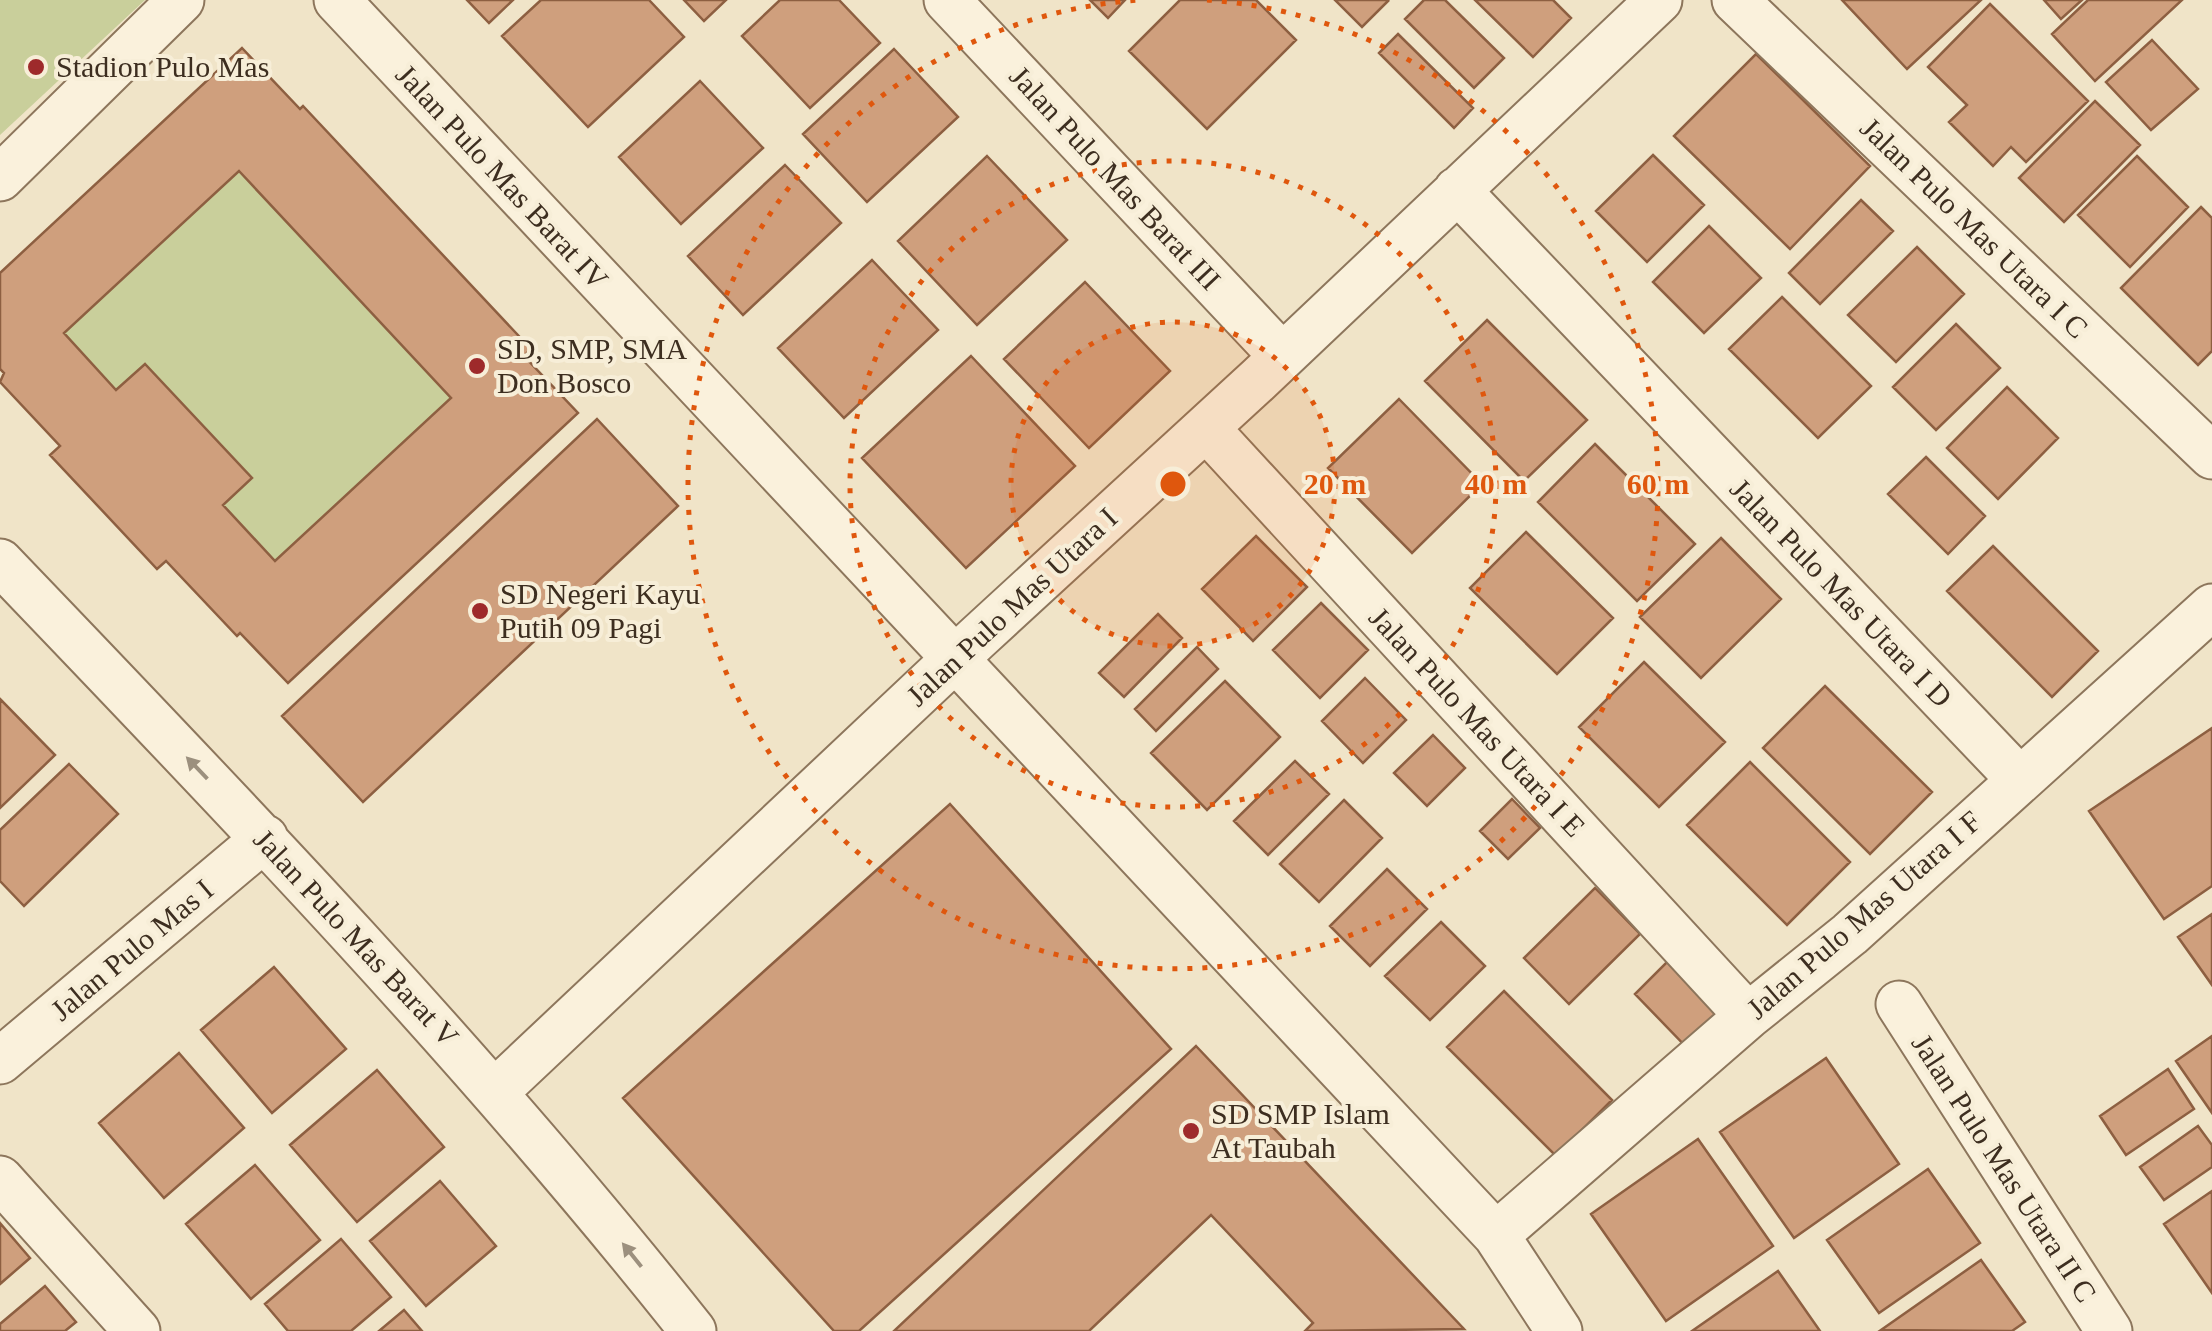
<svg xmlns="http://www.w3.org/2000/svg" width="2212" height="1331" viewBox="0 0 2212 1331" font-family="'Times New Roman',serif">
<rect width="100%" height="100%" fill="#f0e4c8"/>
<!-- green -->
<path fill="#c9cf9b" d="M0,0H145L0,135Z
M239,171L451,398L275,561L223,505L252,477L145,364L116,390L64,333Z"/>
<!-- building -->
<path fill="#cf9f7d" stroke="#8d5f41" stroke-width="2.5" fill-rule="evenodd" d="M467,0H513L489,23Z
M541,0H649L684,37L588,127L502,36Z
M684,0H726L704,21Z
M780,0H839L880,43L810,108L742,36Z
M1090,0H1125L1108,18Z
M1180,0H1256L1296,40L1207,129L1129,51Z
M1335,0H1386L1388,1L1362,27Z
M1424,0H1445L1504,58L1474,88L1405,19Z
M1475,0H1553L1571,18L1533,57Z
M1842,0H1981L1907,69Z
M2044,0H2082L2061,19Z
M2088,0H2182L2095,81L2052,34Z
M1990,4L2088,101L2026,162L2011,147L1993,166L1949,122L1967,105L1928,67Z
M1398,34L1473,108L1454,128L1379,53Z
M2152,40L2198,89L2151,130L2106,82Z
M242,48L300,109L303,106L531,349L524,356L578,413L288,683L240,633L237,636L166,561L157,569L50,455L60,446L0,382L4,373L0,369V273ZM239,171L451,398L275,561L223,505L252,478L145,364L116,390L64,333Z
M894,49L958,117L867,202L803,134Z
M1756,54L1870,166L1790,249L1674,136Z
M700,81L763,148L681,224L619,157Z
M2095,101L2140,145L2064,222L2019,178Z
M1653,155L1704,205L1647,262L1596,211Z
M987,156L1067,240L977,325L898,241Z
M2137,156L2188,207L2130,267L2078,215Z
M785,165L841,223L743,315L688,256Z
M1861,200L1893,231L1820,304L1789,273Z
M2201,207L2212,218V351L2198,365L2121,288Z
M1709,226L1761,278L1704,333L1653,282Z
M1917,247L1964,294L1896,362L1848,315Z
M872,260L938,330L844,418L778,348Z
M1085,282L1170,371L1089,448L1004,359Z
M1782,297L1871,386L1818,438L1729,349Z
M1487,320L1587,420L1524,481L1425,381Z
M1956,324L2000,368L1936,430L1893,387Z
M971,356L1075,466L966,568L862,458Z
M2007,387L2058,438L1998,499L1947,448Z
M1399,399L1482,484L1412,553L1328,468Z
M597,419L678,506L363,802L282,716Z
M1595,444L1695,544L1637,601L1538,502Z
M1926,457L1985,516L1948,554L1888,494Z
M1526,532L1613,618L1557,674L1470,588Z
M1256,536L1307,587L1253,641L1202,589Z
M1721,538L1781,599L1701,678L1640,617Z
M1993,546L2098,651L2052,697L1947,591Z
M1321,603L1368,650L1320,698L1273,650Z
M1158,614L1182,638L1124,697L1099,673Z
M1197,647L1218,669L1156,731L1135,709Z
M1644,662L1725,742L1659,807L1579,727Z
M1365,678L1406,720L1363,763L1322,721Z
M1225,681L1280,737L1207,810L1151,753Z
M1825,686L1932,792L1870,854L1763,748Z
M0,699L55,755L0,808Z
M2212,728V886L2164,919L2089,811Z
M1433,735L1465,768L1427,806L1394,773Z
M1295,761L1329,794L1268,855L1234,821Z
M1750,762L1850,862L1787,925L1687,825Z
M69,764L118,814L24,906L0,881V830Z
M1512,799L1540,828L1508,859L1480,831Z
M1344,800L1382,838L1319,902L1280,864Z
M950,804L1171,1049L859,1331H834L623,1098Z
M1387,869L1427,909L1370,966L1330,926Z
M1595,888L1640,934L1569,1004L1524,958Z
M2212,914V985L2178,937Z
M1441,922L1485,966L1430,1020L1385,976Z
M1669,960L1726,1018L1692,1053L1635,994Z
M274,967L346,1049L272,1113L201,1030Z
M1504,991L1612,1100L1556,1156L1447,1047Z
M2212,1036V1113L2176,1061Z
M1196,1046L1464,1329L1305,1331L1313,1323L1211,1215L1089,1331H894Z
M179,1053L244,1128L164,1198L99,1123Z
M1826,1058L1899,1164L1794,1238L1720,1132Z
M2168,1069L2194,1109L2126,1155L2100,1116Z
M377,1070L444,1147L357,1222L290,1145Z
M2198,1126L2212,1145V1167L2164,1200L2140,1167Z
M1698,1139L1773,1246L1666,1321L1591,1214Z
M255,1165L320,1240L251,1299L186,1224Z
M1928,1169L1980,1243L1879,1313L1827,1240Z
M440,1181L496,1246L426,1306L370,1241Z
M2212,1191V1293L2164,1224Z
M0,1223L30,1258L0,1284Z
M341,1239L391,1297L351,1331H288L265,1304Z
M1981,1260L2025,1322L2012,1331L1881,1330Z
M1778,1271L1820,1331H1692Z
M45,1286L76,1322L65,1331H0V1324Z
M404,1310L422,1331H379Z"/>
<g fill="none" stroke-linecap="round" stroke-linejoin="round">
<!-- street casing -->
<g stroke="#8d765c" stroke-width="49">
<path id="street" d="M337,0L1496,1235L1559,1331
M947,0L1282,356
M1735,0L2212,456
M0,178L181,0
M1457,190L2019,779
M1206,428L1748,1016
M0,562C239,811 478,1060 693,1331
M1899,1004L2109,1331
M0,1061L265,838
M496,1091L976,639L1259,379L1659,0
M0,1179L137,1331
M1496,1235L1748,1016L1850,934L2212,607"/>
</g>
<!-- street -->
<use href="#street" stroke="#faf1dc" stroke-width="45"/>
</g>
<!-- one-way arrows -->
<defs><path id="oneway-solid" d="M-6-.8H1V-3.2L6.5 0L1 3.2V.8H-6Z" transform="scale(2.5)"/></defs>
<g fill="#9c907e">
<use href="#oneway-solid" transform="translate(197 768) rotate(-134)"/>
<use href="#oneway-solid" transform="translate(632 1255) rotate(-129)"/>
</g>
<!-- distance rings -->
<circle cx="1173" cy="484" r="162" fill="#df570d" fill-opacity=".12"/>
<g fill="none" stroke="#df570d" stroke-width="5" stroke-dasharray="5 10">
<circle cx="1173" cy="484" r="162"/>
<circle cx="1173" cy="484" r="323"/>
<path d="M1207 0A485 485 0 1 1 1139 0"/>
</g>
<!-- markers -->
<g fill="#9e2a2b" stroke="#f7eed8" stroke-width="4">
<circle cx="36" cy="67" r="10"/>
<circle cx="477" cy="366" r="10"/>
<circle cx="480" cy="611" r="10"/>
<circle cx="1191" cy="1131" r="10"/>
</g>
<g text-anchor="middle" stroke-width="8" stroke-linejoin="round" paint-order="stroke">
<!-- poi labels -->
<g font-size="30" fill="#3d2e20" stroke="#f7eed8" text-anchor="start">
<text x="56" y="77">Stadion Pulo Mas</text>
<text x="497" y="359">SD, SMP, SMA<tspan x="497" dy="34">Don Bosco</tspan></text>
<text x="500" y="604">SD Negeri Kayu<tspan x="500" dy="34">Putih 09 Pagi</tspan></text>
<text x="1211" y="1124">SD SMP Islam<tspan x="1211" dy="34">At Taubah</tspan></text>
</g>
<!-- street labels -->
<g font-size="30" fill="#3d2e20" stroke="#f7eed8">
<text transform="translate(502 177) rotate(47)" y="10">Jalan Pulo Mas Barat IV</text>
<text transform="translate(1115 178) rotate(47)" y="10">Jalan Pulo Mas Barat III</text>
<text transform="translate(1974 228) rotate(44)" y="10">Jalan Pulo Mas Utara I C</text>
<text transform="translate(1841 593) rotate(46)" y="10">Jalan Pulo Mas Utara I D</text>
<text transform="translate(1012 607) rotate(-43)" y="10">Jalan Pulo Mas Utara I</text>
<text transform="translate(1477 722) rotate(47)" y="10">Jalan Pulo Mas Utara I E</text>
<text transform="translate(1864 915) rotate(-41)" y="10">Jalan Pulo Mas Utara I F</text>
<text transform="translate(356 938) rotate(47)" y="10">Jalan Pulo Mas Barat V</text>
<text transform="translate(132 950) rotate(-40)" y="10">Jalan Pulo Mas I</text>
<text transform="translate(2004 1168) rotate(57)" y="10">Jalan Pulo Mas Utara II C</text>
</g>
</g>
<circle cx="1173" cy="484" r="15" fill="#df570d" stroke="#f7eed8" stroke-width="5"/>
<g font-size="30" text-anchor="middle" font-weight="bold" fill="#df570d" stroke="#f7eed8" stroke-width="8" stroke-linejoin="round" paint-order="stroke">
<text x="1335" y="494">20 m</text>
<text x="1496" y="494">40 m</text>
<text x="1658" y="494">60 m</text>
</g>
</svg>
